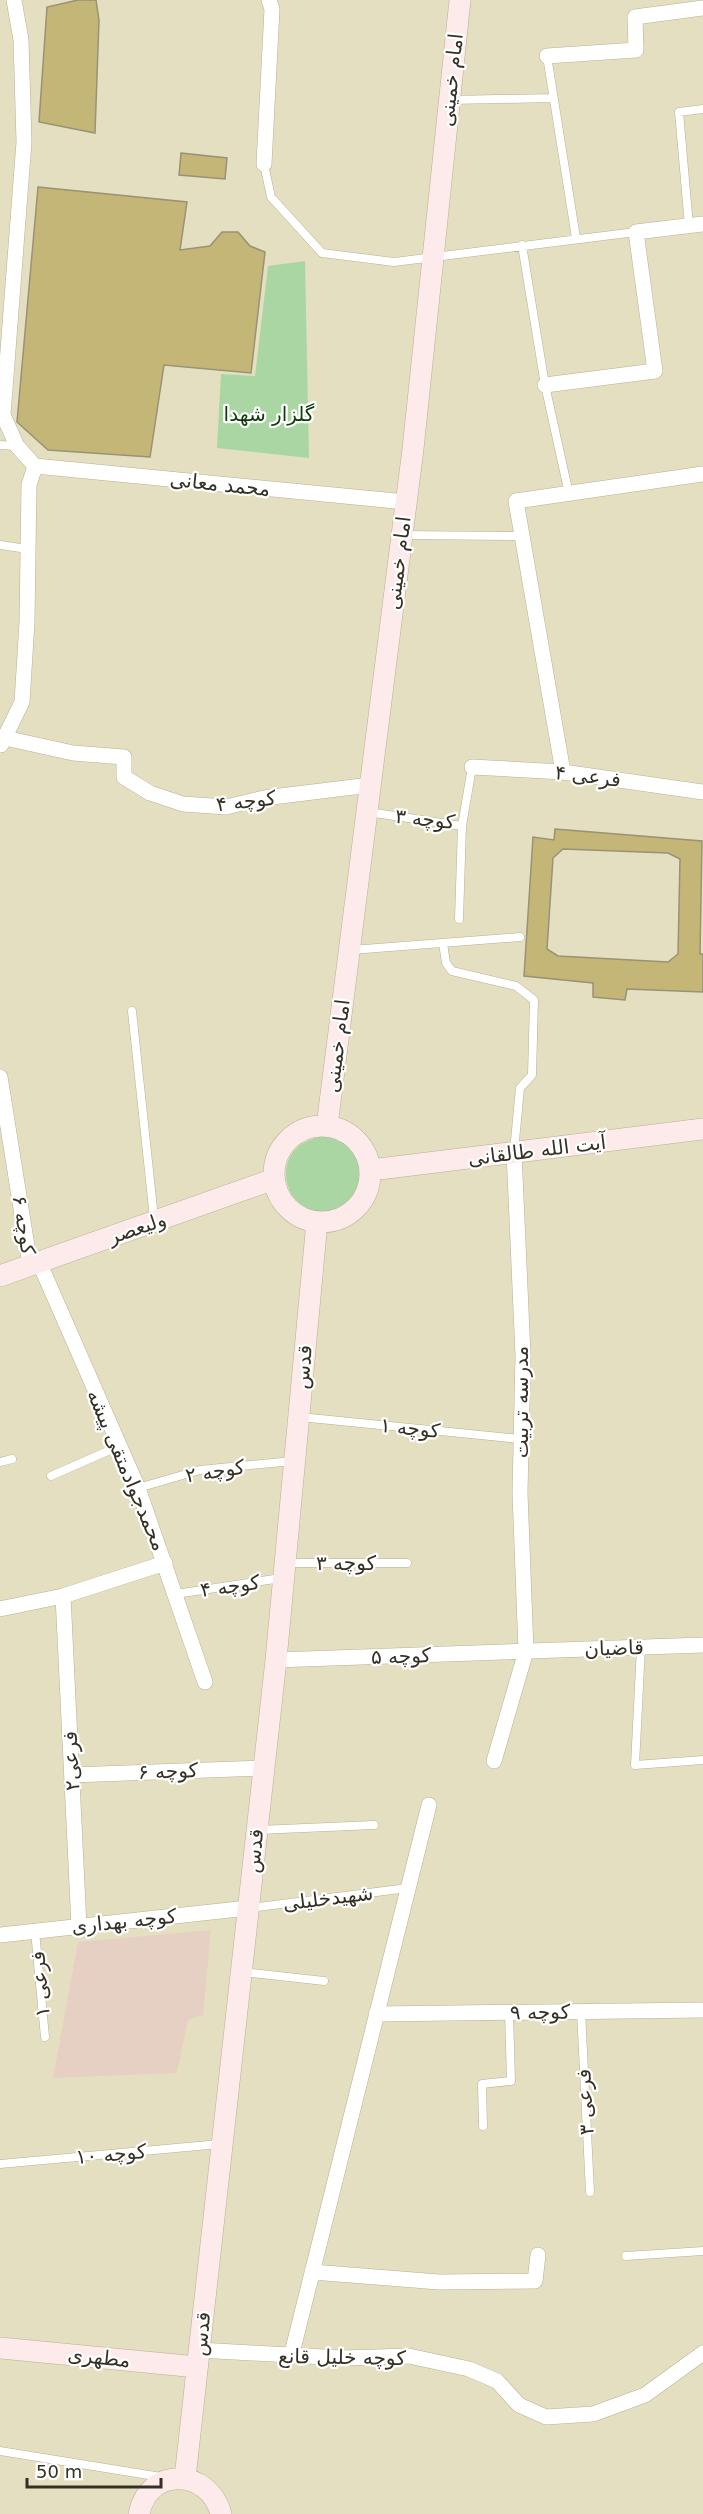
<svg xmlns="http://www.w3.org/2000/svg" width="703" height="2514" viewBox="0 0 703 2514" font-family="'DejaVu Sans','Noto Naskh Arabic',sans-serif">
<rect width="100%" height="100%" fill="#e5dfc1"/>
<!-- medical -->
<path fill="#e5d0c3" d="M211,1930L203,2015L188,2020L177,2073L53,2078L78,1942Z"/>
<!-- green -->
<path fill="#aad6a4" d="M305,261L309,458L217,448L221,374L255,376L268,266Z
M329,1136C359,1146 354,1162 370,1184C359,1193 347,1207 333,1210C280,1223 263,1139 329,1136Z"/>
<!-- building -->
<path fill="#c4b677" stroke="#989276" stroke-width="1.5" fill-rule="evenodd" d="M78,0H96L99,20L95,133L39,122L47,7Z
M181,153L227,158L225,179L179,175Z
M38,187L187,202L180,250L210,246L222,232H238L250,246L265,252L251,373L164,365L150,457L48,450L17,422Z
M555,829L702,841L700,954H703V992L627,989L625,1000L593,997V983L524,976L533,837L554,840ZM563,849L668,853L680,859L678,954L668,962L558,956L547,949L553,858Z"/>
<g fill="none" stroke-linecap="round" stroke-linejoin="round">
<!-- lane casing -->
<g stroke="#b7b193" stroke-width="9">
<path id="lane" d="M547,56L576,238
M451,100L553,98
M264,164L271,197L322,253L394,262L636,232
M689,226L679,112L703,109
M522,245L545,385L569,494
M0,445L16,446
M404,535L522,536
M0,545L27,549
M368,812L462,826L472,767
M459,919L462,826
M443,943L446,963L452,971L516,986L534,1000L532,1075L520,1088L514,1151
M351,950L520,937
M132,1011L154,1218
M300,1417L521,1439
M0,1462L12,1459
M51,1476L117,1447
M138,1488L200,1470L293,1461
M286,1563H407
M176,1594L281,1578
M641,1647L635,1765L703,1760
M258,1830L374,1825
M250,1908L408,1888
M35,1931L45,2037
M243,1972L324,1981
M581,2011L590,2192
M483,2126L482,2084L511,2081L509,2012
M0,2164L220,2144
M626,2256L703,2251
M0,2451L161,2477"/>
</g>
<!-- street casing -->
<g stroke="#b7b193" stroke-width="16">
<path id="street" d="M14,0L21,40L24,142L3,415L17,446L35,466
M547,56L636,50L635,17L703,8
M264,164L272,9L269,0
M545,385L655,371L636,232L703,224
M35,466L406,502
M5,738L73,753L124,757V777L150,793L183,804L226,807L264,798L370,785
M1,745L22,702L27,622L29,485L35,466
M472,767L563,772L703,792
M563,772L516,501L703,474
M0,1077L30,1265
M39,1262L138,1488L205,1682
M63,1596L79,1926
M0,1609L63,1596L165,1563
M276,1660L703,1645
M494,1761L526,1651L520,1493L523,1355L514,1152
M72,1775L264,1768
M0,1935L248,1908
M376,2014L703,2010
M312,2272L439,2282L535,2281L538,2255
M199,2350L342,2358L409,2356L469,2369L497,2381L519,2405L546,2417L593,2414L645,2395L703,2353
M291,2357L429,1805"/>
</g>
<!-- secondary casing -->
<g stroke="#b7b193" stroke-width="22">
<path id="secondary" d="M274 1174a48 48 0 1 1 96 0a48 48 0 1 1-96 0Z
M327,1126L413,449L460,0
M371,1170L703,1129
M0,1276L274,1179
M0,2348L197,2367
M185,2478L276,1660L317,1222
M139,2514C148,2466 209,2468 221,2514"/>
</g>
<!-- lane -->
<use href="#lane" stroke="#fff" stroke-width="8"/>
<!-- street -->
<use href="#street" stroke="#fff" stroke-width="15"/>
<!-- secondary -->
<use href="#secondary" stroke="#fdeaeb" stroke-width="21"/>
</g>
<g text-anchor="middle" stroke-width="4.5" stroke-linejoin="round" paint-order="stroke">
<!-- street labels -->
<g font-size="20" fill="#333125" stroke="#fff">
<text transform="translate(451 80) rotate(-84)" y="7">امام خمینی</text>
<text transform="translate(220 484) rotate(6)" y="7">محمد معانی</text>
<text transform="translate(398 563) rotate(-83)" y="7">امام خمینی</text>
<text transform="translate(588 776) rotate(7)" y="7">فرعی ۴</text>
<text transform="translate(246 801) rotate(-7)" y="7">کوچه ۴</text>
<text transform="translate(425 819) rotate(6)" y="7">کوچه ۳</text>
<text transform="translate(337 1046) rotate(-83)" y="7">امام خمینی</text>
<text transform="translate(537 1150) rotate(-7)" y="7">آیت الله طالقانی</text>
<text transform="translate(24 1225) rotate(81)" y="7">۶ کوچه</text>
<text transform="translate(137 1228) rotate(-19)" y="7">ولیعصر</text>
<text transform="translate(303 1367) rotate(-85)" y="7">قدس</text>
<text transform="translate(521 1402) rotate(-90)" y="7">مدرسه تربیت</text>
<text transform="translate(410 1428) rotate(6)" y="7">کوچه ۱</text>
<text transform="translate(127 1470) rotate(67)" y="7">محمدجوادمتقی پیشه</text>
<text transform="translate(215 1471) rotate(-9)" y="7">کوچه ۲</text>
<text x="346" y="1570">کوچه ۳</text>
<text transform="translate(230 1586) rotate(-8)" y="7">کوچه ۴</text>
<text transform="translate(614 1648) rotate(-2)" y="7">قاضیان</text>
<text transform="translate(401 1656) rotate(-2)" y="7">کوچه ۵</text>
<text transform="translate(71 1761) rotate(-93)" y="7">فرعی۲</text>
<text transform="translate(168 1771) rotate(-2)" y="7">کوچه ۶</text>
<text transform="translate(254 1851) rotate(-84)" y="7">قدس</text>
<text transform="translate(328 1898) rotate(-7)" y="7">شهیدخلیلی</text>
<text transform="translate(124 1921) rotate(-6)" y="7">کوچه بهداری</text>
<text transform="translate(40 1984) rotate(-95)" y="7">فرعی ۱</text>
<text transform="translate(540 2012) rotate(-1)" y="7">کوچه ۹</text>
<text transform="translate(585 2102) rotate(-93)" y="7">فرعی ۳</text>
<text transform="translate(111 2154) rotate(-5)" y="7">کوچه ۱۰</text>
<text transform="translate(201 2334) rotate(-84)" y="7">قدس</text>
<text transform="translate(99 2357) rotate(6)" y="7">مطهری</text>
<text transform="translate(342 2357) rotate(1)" y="7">کوچه خلیل قانع</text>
</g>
<!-- park labels -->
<g font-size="20" fill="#103d0c" stroke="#fff">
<text x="269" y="421">گلزار شهدا</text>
</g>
</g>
<!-- scale -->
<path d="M27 2478v9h134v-9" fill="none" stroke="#333125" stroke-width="3"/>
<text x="36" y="2478" font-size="18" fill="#333125" stroke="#ffffff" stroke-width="4.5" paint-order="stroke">50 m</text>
</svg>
